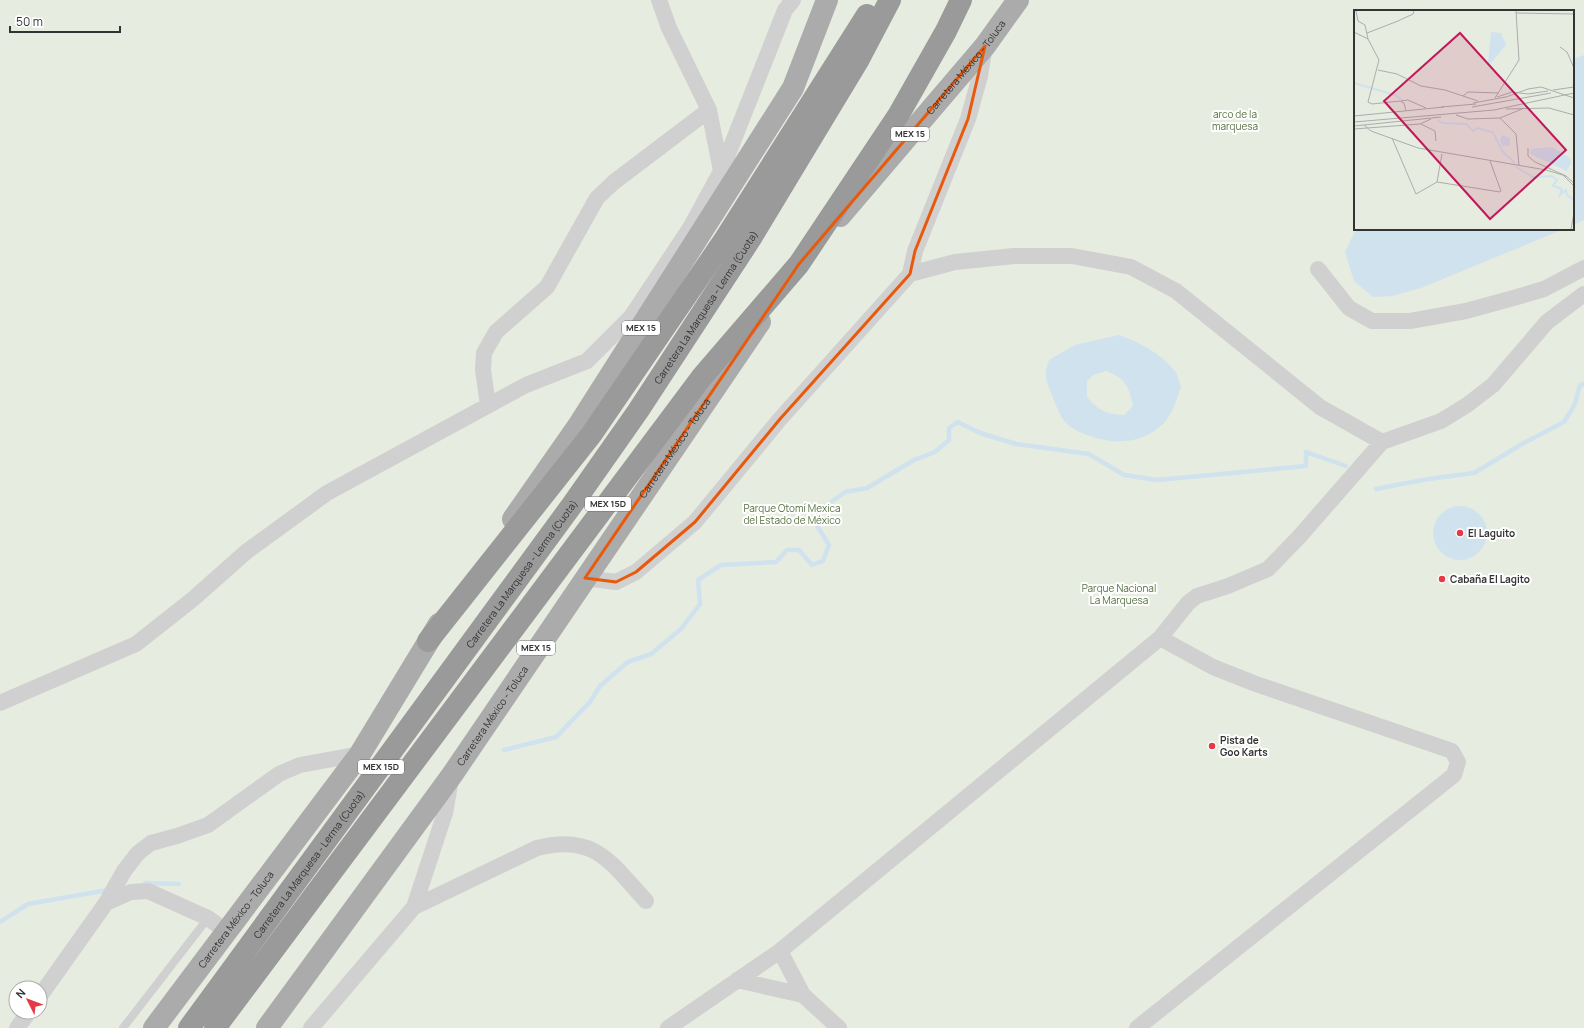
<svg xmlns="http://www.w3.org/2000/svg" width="1584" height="1028" viewBox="0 0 1584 1028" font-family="Manrope,sans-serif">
<rect width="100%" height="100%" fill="#fff"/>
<!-- green -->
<path fill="#e6ecdf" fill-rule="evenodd" d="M0,0H1584V1028H0ZM1355,11H1573V229H1355ZM16,988H40V1012H16Z"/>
<!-- water -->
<path fill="#cfe2ee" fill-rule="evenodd" d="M1584,55V220L1573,225V59Z
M1356,229H1564L1421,288L1392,296L1373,297L1354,281L1345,252Z
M1119,335C1139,342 1160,353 1174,370C1178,374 1179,382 1181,387C1177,399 1173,413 1164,423C1143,444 1116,445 1090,436C1082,433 1072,429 1066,423C1060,417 1055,403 1052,395C1046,379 1043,377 1049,360L1075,345ZM1106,371C1125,378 1129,386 1133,406L1124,415C1106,414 1099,411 1087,397V381L1093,375Z
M1433 533a27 27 0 1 1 54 0a27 27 0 1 1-54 0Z"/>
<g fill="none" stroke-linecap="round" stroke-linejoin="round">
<!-- stream -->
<path stroke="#cfe2ee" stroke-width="4.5" d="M1376,489L1428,479L1474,473L1522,444L1564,422L1575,404L1580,385L1584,384
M504,750L556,737L590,702L600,686L628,662L651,654L681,629L700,604L698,580L721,565L776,562L787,550H799L812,565L823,561L829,545L814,521L823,508L845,492L867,488L914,460L935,452L949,440V428L958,422L980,433L1016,444L1089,454L1124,475L1157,480L1306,466V452L1346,466
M145,883L179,884
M0,922L28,904L108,890"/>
<!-- service -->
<path stroke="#d0d0d0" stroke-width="8" d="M123,1028L208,918"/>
<!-- minor -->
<path stroke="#d0d0d0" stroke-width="16" d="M721,172L785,10L793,0
M1318,269L1349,308L1372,321H1410L1466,311L1517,297L1544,289L1584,268
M910,274L955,262L1014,256H1072L1131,267L1176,291L1320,407L1382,442
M488,405L483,370L484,353L496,332L547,287L597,198L614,182L709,110
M585,578L616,582L636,572L695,522L780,419L910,274L915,251L968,119L980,76L985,46
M0,703L136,644L193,599L246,552L327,493L526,385L587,361L631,317L690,228L721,171L709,110L669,28L659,0
M106,903L124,871L138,853L151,843L177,836L208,825L279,774L300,765L360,754
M414,907L537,848C595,833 611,863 646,901
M780,951L803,995L839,1028
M737,980L803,995
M40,996L106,903L131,892L148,891L208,918L227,932
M17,1028L29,1012
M311,1028L414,907L445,813L451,779
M668,1028L780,951L1160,638L1188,603L1197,596L1228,586L1268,569L1299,537L1382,442L1441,421L1467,405L1493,385L1547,322L1584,294
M1137,1028L1454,775L1458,762L1452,751L1256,684L1213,667L1160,638"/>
<!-- primary -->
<g stroke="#ababab" stroke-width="22">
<path id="s1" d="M840,216L985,46L1018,0"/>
<path d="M513,519L580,423L793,88L827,0"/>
<path id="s2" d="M154,1028L360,754L439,624"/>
<path id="s3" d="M267,1028L452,775L760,322"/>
</g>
<!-- motorway -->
<g stroke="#9a9a9a" stroke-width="22">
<path d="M428,641L591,435L725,239L867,15"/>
<path id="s4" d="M189,1028L572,505L638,411L751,238L859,59L890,0"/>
<path d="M215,1028L701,378L799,264L899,114L946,31L961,0"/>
</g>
</g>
<!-- marked area -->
<path fill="none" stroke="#e8590c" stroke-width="3" stroke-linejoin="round" d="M985,46L968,119L915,251L910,274L780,419L695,522L636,572L616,582L585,578L799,264Z"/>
<!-- markers -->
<g fill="#e63946" stroke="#fff" stroke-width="1.5">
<circle cx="1460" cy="533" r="4"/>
<circle cx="1442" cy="579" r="4"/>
<circle cx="1212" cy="746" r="4"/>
</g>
<g text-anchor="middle" stroke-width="4" stroke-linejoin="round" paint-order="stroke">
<!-- shield labels -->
<g fill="#fff" stroke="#707070" stroke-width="1">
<rect x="891" y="127" width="38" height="14" rx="3"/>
<rect x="622" y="321" width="38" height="14" rx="3"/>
<rect x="585" y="497" width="46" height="14" rx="3"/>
<rect x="517" y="641" width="38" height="14" rx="3"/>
<rect x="358" y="760" width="46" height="14" rx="3"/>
</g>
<g font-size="9" font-weight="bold" fill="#333">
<text x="910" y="137">MEX 15</text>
<text x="641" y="331">MEX 15</text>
<text x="608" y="507">MEX 15D</text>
<text x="536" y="651">MEX 15</text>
<text x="381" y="770">MEX 15D</text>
</g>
<!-- street labels -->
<g font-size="10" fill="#333" stroke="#fff">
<text dy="4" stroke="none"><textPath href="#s1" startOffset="195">Carretera México - Toluca</textPath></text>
<text dy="4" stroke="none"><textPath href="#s4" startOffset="887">Carretera La Marquesa - Lerma (Cuota)</textPath></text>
<text dy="4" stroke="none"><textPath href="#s3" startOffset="709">Carretera México - Toluca</textPath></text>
<text dy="4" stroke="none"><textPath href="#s4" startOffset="563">Carretera La Marquesa - Lerma (Cuota)</textPath></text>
<text dy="4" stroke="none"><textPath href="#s3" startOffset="385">Carretera México - Toluca</textPath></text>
<text dy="4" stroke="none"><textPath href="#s4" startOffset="203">Carretera La Marquesa - Lerma (Cuota)</textPath></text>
<text dy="4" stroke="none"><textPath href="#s2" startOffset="136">Carretera México - Toluca</textPath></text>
</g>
<!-- park labels -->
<g font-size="10" fill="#56703f" stroke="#fff">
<text x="1235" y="118">arco de la<tspan x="1235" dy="12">marquesa</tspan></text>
<text x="792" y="512">Parque Otomí Mexica<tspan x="792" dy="12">del Estado de México</tspan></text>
<text x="1119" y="592">Parque Nacional<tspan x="1119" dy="12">La Marquesa</tspan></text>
</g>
<!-- poi labels -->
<g font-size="10" font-weight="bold" fill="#333" stroke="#fff" text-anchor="start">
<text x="1468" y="537">El Laguito</text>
<text x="1450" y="583">Cabaña El Lagito</text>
<text x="1220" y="744">Pista de<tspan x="1220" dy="12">Goo Karts</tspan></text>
</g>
</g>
<!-- overview -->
<g transform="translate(1354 10)">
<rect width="220" height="220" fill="#fff"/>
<path d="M0,1H220V219H0Z" fill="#e6ecdf"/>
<path d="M137,22L147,23L152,35L137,53H134ZM148,125L156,128V136H148L146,130ZM198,137L216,148L217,153L213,161L176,144L177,139Z" fill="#cfe2ee"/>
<path fill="none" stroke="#cfe2ee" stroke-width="2" d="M0,73L41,85L48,90M84,110L88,113L112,114L119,121L123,118L139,122L148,141L161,153M162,157L179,167L198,166L203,170L199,176L208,179L206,185L212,180L213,185L220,190"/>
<path fill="none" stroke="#adadad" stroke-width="1" d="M2,1L4,11L11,15L14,29L25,50L14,92L18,94L46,91L50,93L52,101M162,3L220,4M0,22L14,29M13,23L44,11L59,4L60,1M206,37L213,42L220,58M24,60L43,64L67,76L91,80L124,91M199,80L220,77M109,86L114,82L145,83M143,87L158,82L174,84L194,81M141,88L165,50L162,1M47,91L54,90L72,98M119,93L152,87L174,79L187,77L220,88M87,97L122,94M118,97L197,83M152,99L195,98L220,105M102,105L114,109L146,108L168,99M0,106L90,97M146,108L162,124L165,155M0,112L140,100L220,83M67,114L81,121L82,131M10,115L17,121L64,138L192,160L212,166L220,173M0,116L87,107M0,119L66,114L77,109M38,128L62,184L83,172L146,182L147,181L136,151M174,138V146L181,152L212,166M210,166L220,176M83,172L88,144M217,219L220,203"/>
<path fill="#c2185b" fill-opacity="0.15" stroke="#c2185b" stroke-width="2" d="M106,23L212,140L136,209L30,91Z"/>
<rect width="220" height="220" fill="none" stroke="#333" stroke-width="2"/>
</g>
<!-- north arrow -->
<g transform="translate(28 1000) rotate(312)"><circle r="19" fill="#ffffff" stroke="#adadad"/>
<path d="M0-3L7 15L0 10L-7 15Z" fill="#e63946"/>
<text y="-6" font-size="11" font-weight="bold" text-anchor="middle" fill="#333333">N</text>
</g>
<!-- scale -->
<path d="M10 26v6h110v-6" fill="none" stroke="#333333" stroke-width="2"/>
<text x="16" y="26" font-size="12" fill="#333333" stroke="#ffffff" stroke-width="3" paint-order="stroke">50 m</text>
</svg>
